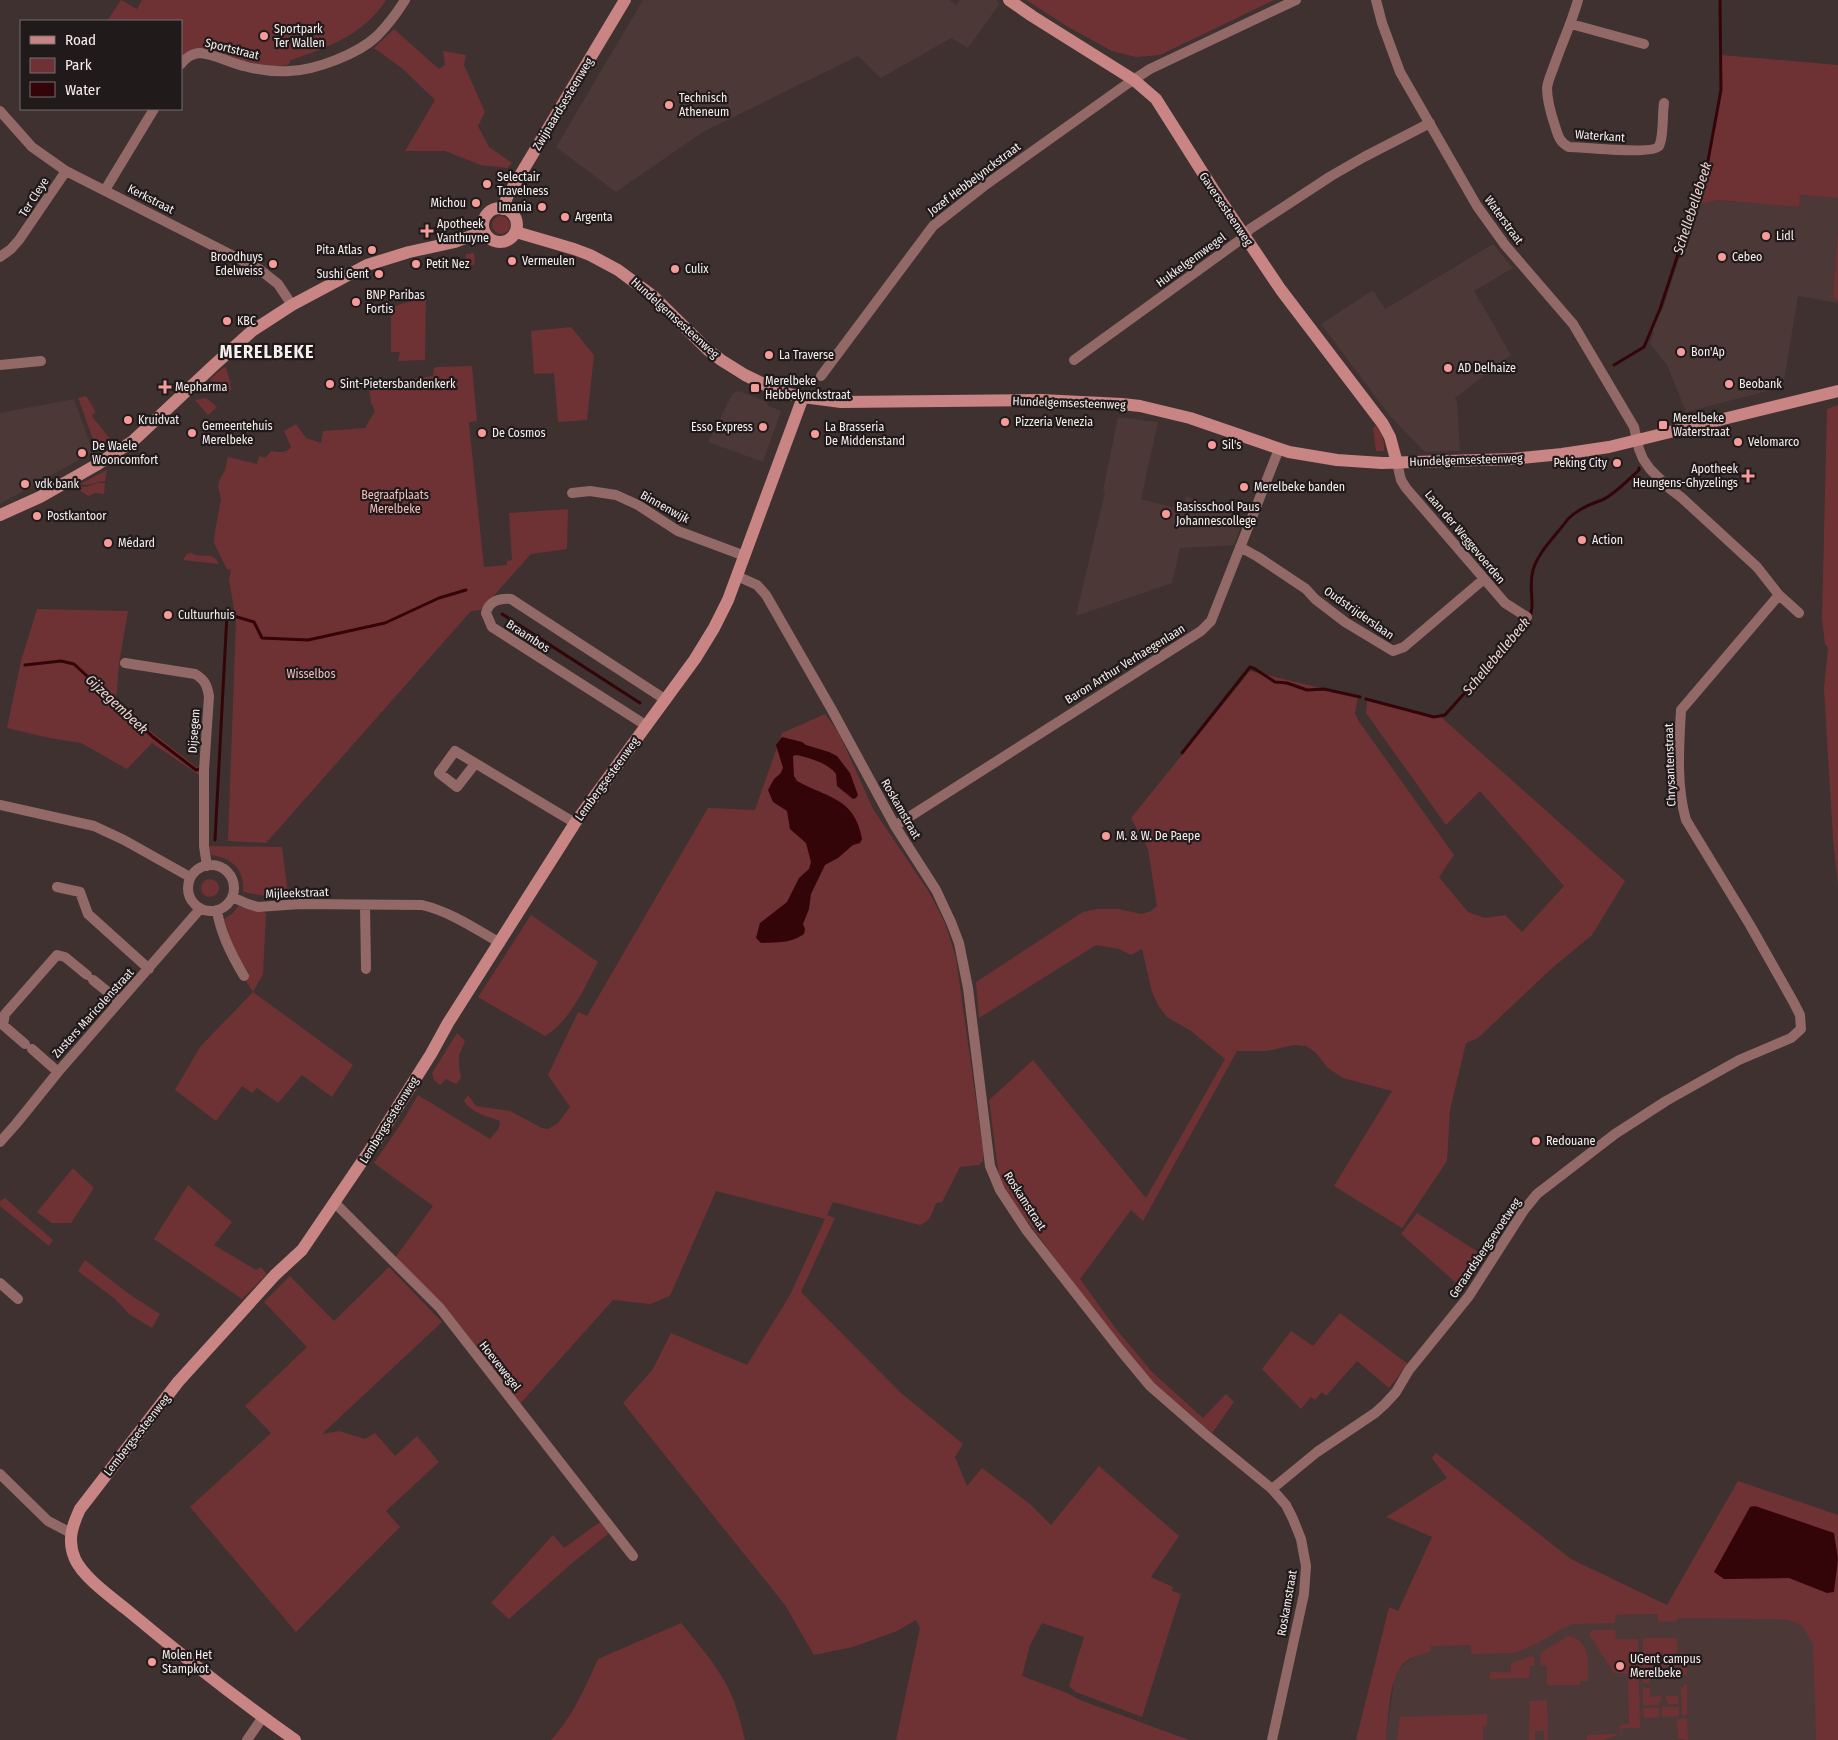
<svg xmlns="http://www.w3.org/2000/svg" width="1838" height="1740" viewBox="0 0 1838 1740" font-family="'Fira Sans Condensed',sans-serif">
<rect width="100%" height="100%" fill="#3e3130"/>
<!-- built -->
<path fill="#4c3837" d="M643,0H949L956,5L960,0H996L1000,3L968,48L951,38L881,78L858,56L703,132L616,192L556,147Z
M1800,195L1838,198V228L1833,297L1838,303L1798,296L1783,387L1686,412L1667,365L1650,344L1654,332L1652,331L1655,321H1657L1660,311H1662L1697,205L1717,200L1798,207Z
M1493,244L1513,268L1474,291L1511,355L1455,398L1457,402L1460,451L1425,452L1390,416L1321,324L1373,290L1385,309Z
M739,391L767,402V405L781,411L763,462L708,442L733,393Z
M74,399L93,452L0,504V413Z
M1118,417L1158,422L1141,499L1183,510L1186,496L1244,518L1234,545L1180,548L1172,583L1076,616L1105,492L1103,491Z
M1658,1614L1838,1616V1740H1386L1394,1680L1398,1670L1406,1662L1417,1655L1429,1652L1430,1622L1564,1625L1615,1618V1615Z"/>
<!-- green -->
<path fill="#6f3234" d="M121,0L137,9L142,0H386C365,34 327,48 291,60L288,65L272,67L243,61L216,52L181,61V21H107Z
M1026,0H1274L1160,55L1136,57L1112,51L1070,28Z
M394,29L439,69L445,65L443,51L466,55L464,65L485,112L478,126L489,147L512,163L507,168L481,165L445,151H405L435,100L403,69L374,48Z
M1721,55L1838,65V198L1800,195L1799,207L1717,200L1697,205L1696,203L1707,166L1721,90Z
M492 225a9 9 0 1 1 18 0a9 9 0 1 1-18 0Z
M1838,228V302L1833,297Z
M474,253L475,263L473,265L460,266V262H465L466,254Z
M412,293H426L425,360L398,361L400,352H391V307L412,301Z
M571,327L594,355L587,420L558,422L554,373L534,374L531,331Z
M472,366L477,421L469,422V424L484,567L507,565V561L512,560L509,513L568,509L567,549L531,554L481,610L471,611L266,843L228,841L236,620L229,580L231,570L227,569L214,543L215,532L221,499L218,486L220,479L225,470L228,457L257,464L259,456L265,458L271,451C279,452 286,454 291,447L284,431L296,424L306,438L321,443L323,431L365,428L375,411L371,403L369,386L433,376L434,368L437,367Z
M224,367L226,368L230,381L231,389L229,392L219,394C213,390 214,383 210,379Z
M86,396L96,412L92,415L94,419L112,441L97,450L78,398Z
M206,398L217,407L208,415L195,400Z
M1838,405V886L1833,839L1824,688L1828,648L1825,644L1822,619L1827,409Z
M1377,425C1382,434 1385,440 1384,451H1376L1373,428Z
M107,470L105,481L87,485L80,484Z
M98,483H105L104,494L96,493L88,496L75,487L77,486L86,487Z
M191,553C203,560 211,549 219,564L183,560L187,554Z
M37,609L128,611L119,664L116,700L145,727L199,769V775L152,743L127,769L81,743L50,738L7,728L21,661Z
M1250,671L1358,697L1355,713L1358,720L1454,855L1439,877L1468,912L1485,918L1505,915L1522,932L1564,886L1480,791L1446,825L1366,713L1367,699L1441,717L1625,881L1592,935L1551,969L1478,1038L1466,1043L1450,1110L1447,1161L1402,1228L1334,1186L1392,1091L1343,1078L1328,1068L1315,1052L1306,1046L1294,1045L1266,1051H1237L1143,1221L1131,1210L1080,1279L1116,1329L1153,1373L1203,1418L1226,1394L1234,1402L1212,1433L1148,1378L1078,1289L1012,1201L999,1177L989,1100L1033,1060L1146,1198L1225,1059L1191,1031L1167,1017L1159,1007L1152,992L1142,949L1131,955L1119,949L1096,945L979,1018L976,982L1083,912L1097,909H1118L1142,914L1151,911L1157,906L1148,849L1131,818Z
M825,714L839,733L873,809L929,892L945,923L956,958L983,1150V1161L979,1165L960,1167L942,1202L936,1203C932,1213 931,1221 920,1225L833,1202L827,1215L835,1218L801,1292L901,1393L963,1444L955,1457L967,1486L982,1468L1030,1504L1051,1525L1099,1466L1179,1536L1151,1577L1173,1587L1172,1591L1181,1594L1142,1717L1076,1692L1069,1686L1084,1637L1042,1623L1030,1645L1022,1676L1067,1693L1080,1700L1189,1740H896L920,1628L916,1620L897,1631L853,1647L814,1655L785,1605L623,1403L653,1369L671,1333L747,1365L790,1295L825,1219L716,1191L670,1296L650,1304L613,1300L519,1405L394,1259L433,1206L374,1163L402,1122L418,1095L490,1139L499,1128L500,1121C487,1116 471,1113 464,1101L468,1095L476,1106L510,1111L542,1128L548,1129L557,1124L570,1107L548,1075L578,1012L587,1016L708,808L755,810L782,733Z
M209,846L282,847L288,894L266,896L243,892C245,869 232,858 211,855Z
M201 888a9 9 0 1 1 18 0a9 9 0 1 1-18 0Z
M238,906L266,913L263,974L253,992L353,1065L332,1097L302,1075L278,1103L257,1088L252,1093L242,1086L216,1121L175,1090L200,1047L253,992L246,981L249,973L234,951L224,919L233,913Z
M531,915L598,962C584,988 571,1020 545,1036L478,997Z
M457,1033L465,1041L459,1056V1066L461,1078L456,1084L446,1079L440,1085L434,1080L432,1073Z
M73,1168L94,1188L71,1223H52L37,1212Z
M188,1185L232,1222L214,1245L256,1270L261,1267L267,1274L242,1299L154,1239Z
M5,1198L53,1240L49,1246L0,1206V1201Z
M1417,1213L1486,1257L1464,1290L1401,1234Z
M85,1260L129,1294L160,1314L152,1328L129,1314L115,1299L78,1271Z
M389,1267L442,1322L322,1434L339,1431L365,1439L375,1433L395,1456L417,1436L439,1462L386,1511L400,1527L296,1632L190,1507L271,1433L245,1406L307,1347L264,1302L290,1276L334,1321Z
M1340,1313L1408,1364L1389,1388L1357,1361L1326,1396L1322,1392L1315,1400L1311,1397L1301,1409L1262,1369L1291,1331L1313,1346Z
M1436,1453L1571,1559L1667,1605L1738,1481L1838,1515V1740H1816L1813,1644L1803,1627L1792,1621L1781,1619L1677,1618V1621L1658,1622V1614L1615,1615V1623L1573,1624L1565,1627L1538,1643L1515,1653L1471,1654V1645L1431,1646L1430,1652C1422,1654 1413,1656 1405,1662C1388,1676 1389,1719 1386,1740H1356L1389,1607L1398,1611L1432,1537L1386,1517L1447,1478L1432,1458Z
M600,1522L609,1533L571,1564L509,1619L491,1603L553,1535L564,1548Z
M681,1623C698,1644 719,1667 730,1692C737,1707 741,1724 745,1740H551C573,1716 585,1688 598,1659Z
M1594,1630H1615L1616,1639H1638L1640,1728H1622V1735H1621L1620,1725L1629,1724L1628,1674L1614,1673L1589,1634Z
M1568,1636C1591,1640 1588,1664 1588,1681H1580V1685H1547V1666L1541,1665L1540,1653Z
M1643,1638H1677L1678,1656L1643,1657Z
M1680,1652L1686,1653L1687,1675L1681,1676Z
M1532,1656L1534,1657L1535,1666H1530L1529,1678L1490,1679V1672H1511V1663Z
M1643,1659L1655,1660V1667L1649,1668L1650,1683H1643Z
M1678,1659V1667H1657V1660Z
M1684,1684H1687V1715L1682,1716L1681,1687H1684Z
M1643,1686L1645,1688H1650V1697L1661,1696L1662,1701H1659V1705H1643Z
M1665,1696H1678V1704H1668Z
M1547,1700L1548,1740H1544V1731H1535V1740H1529L1530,1701Z
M1662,1707H1679V1716L1662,1717Z
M1643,1708H1659V1717L1644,1718Z
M1487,1714V1725L1483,1727V1740H1397L1400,1717Z
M1677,1719H1687L1688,1740L1678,1738Z
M1616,1734L1617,1735L1604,1740H1587V1735Z"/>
<!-- water -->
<path fill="#330509" d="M782,737L802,742L806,745L829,752L837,756L850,773L858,795L856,798L853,799L837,786L836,774C827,762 811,759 797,755L793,756L794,776L797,781C828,798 855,798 862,839L860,843L853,845L838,858L825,865L811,894L809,909L803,924L805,929L804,934C788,944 779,942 761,943L756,938L760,923L787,902L799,878L809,869L811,862L806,843L790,829L787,811L773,802L768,790L774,779L780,774L783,768L776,745Z
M1755,1506L1834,1533L1838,1559L1834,1592L1827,1593L1789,1578L1724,1579L1714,1572L1750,1507Z"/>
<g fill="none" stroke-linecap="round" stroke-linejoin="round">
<!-- stream -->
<path stroke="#330509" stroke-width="3" d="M1614,365L1644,347L1660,309L1707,166L1721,90L1720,0
M502,614L640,703
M25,665L61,661L74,664L153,737L196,770L201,769
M1366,699L1434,717L1445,715L1528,622C1536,606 1529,592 1532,575C1535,554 1556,536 1568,519C1578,509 1590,504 1602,500C1614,495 1629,479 1639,470V468
M1182,753L1250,667L1255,669L1275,682L1287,683L1307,690L1324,689L1360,697
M215,840L227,614L254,622L262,638L308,640L385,623L439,598L466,590"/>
<!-- street -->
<path stroke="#936968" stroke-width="10" d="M1376,0L1382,23L1400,72L1477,206L1505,245L1573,324L1634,427L1639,449L1643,459L1650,469L1669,488L1682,498L1757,567L1779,595L1799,613
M1578,0C1572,22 1562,43 1554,66C1552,72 1548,80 1547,88C1547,100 1551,114 1555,126C1558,135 1559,142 1569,147C1582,147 1653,155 1659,146C1664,137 1662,115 1664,103
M1571,24L1644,44
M181,64C185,58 193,53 200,53C215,54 230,63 244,66C258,70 275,72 290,71C316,70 358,54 377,36C388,25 397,13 405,0
M0,111L32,147L66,171L259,269L278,284L292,305
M105,190L154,109
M0,257L11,249L19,240L66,171
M1074,360L1240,240L1250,229L1331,176L1364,157L1430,123
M0,365L41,361
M821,376L933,226L984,186L1127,84L1150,69L1296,0
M1397,463L1401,480L1406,488L1505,603L1527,617
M572,493L590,491L616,495L638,505L678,531L745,556
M1240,547L1258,557L1306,589L1315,599L1345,622L1393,651L1404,647L1484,579
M737,576L757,585L766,595L832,710L895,826L936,890L951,922L959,943L968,988L990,1166L1000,1190L1027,1231L1121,1351L1150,1386L1205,1434L1272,1489L1286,1505L1293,1519L1301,1539L1306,1566L1304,1594L1272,1740
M125,663L195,674C205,680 207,685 209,696L204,770V846L207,866
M647,726L492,627L486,613C489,601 500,598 511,599L666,700
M475,764L457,787L439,773L455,751L575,823
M0,805L94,826L124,840L190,877
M895,826L1201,631L1211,621L1279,449
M188 888a23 23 0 1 1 46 0a23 23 0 1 1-46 0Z
M57,887L80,892L88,914L149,969
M232,897L248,904L258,907L300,904L422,905C451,912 474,928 500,943
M365,905L366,969
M217,910C220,933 232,956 244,976
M93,980L119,1001
M25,1044L3,1025L5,1014L57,955L65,957L87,975
M32,1049L58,1072
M0,1142L16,1124L58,1072L200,909
M334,1202L440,1308L633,1556
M0,1283L18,1299
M0,1474L48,1521L71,1533
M1272,1489L1317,1452L1375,1413L1385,1404L1396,1392L1409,1370L1469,1296L1524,1210L1537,1194L1615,1134L1666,1101L1739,1060L1791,1038L1801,1029L1800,1015L1794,1003L1750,925L1686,820C1676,786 1679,746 1681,710L1779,595
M247,1740L263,1717"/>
<!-- secondary -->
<path stroke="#c88584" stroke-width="12" d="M1009,0L1032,16L1134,80L1156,99L1213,189L1281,290L1383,424L1390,437L1397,463
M483 225a17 17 0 1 1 34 0a17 17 0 1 1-34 0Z
M503,209L507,197L625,0
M516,232L574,249L590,255L618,270L653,296L708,350L721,360L745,375L780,392L803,397L841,402L1041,400L1122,404L1140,406L1190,418L1289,452L1337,460L1382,463L1512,459L1562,454L1609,447L1838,391
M0,515L40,497L98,464L133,441L213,366L252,331L292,305L367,265L409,252L455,242L484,231
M295,1740C237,1699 181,1655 126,1609C111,1597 83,1577 75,1559C67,1541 72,1526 80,1509L178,1382L275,1275L302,1250L378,1138L431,1054L448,1023L575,823L695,659L714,628L728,600L803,397"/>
</g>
<!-- markers -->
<g fill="#f59b9a" stroke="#201a1a" stroke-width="2">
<circle cx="264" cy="36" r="5"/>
<circle cx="669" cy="105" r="5"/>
<circle cx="487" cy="184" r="5"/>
<circle cx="476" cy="203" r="5"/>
<circle cx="542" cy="207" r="5"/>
<circle cx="565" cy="217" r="5"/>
<path d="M424.5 223.5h5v5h5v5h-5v5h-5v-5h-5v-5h5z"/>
<circle cx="1766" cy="236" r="5"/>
<circle cx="372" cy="250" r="5"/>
<circle cx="1722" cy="257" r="5"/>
<circle cx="512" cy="261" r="5"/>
<circle cx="273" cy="264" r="5"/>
<circle cx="416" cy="264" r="5"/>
<circle cx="675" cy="269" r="5"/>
<circle cx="379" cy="274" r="5"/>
<circle cx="356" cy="302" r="5"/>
<circle cx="227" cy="321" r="5"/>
<circle cx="1681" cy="352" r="5"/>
<circle cx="769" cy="355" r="5"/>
<circle cx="1448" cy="368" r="5"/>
<circle cx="330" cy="384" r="5"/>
<circle cx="1729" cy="384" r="5"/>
<path d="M162.5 379.5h5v5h5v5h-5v5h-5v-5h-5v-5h5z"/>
<rect x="750" y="383" width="10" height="10" rx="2.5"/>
<circle cx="128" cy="420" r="5"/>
<circle cx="1005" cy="422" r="5"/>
<rect x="1658" y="420" width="10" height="10" rx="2.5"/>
<circle cx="763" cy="427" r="5"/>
<circle cx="192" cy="433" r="5"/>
<circle cx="482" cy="433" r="5"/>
<circle cx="815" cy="434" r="5"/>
<circle cx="1738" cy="442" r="5"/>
<circle cx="1212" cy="445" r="5"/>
<circle cx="82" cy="453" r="5"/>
<circle cx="1617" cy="463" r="5"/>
<path d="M1745.5 468.5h5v5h5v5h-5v5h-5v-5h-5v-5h5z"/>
<circle cx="25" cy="484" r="5"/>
<circle cx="1244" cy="487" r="5"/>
<circle cx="1166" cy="514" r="5"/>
<circle cx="37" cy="516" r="5"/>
<circle cx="1582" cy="540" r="5"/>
<circle cx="108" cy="543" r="5"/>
<circle cx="168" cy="615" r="5"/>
<circle cx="1106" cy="836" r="5"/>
<circle cx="1536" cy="1141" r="5"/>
<circle cx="152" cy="1662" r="5"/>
<circle cx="1620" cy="1666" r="5"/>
</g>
<g text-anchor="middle" stroke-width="4.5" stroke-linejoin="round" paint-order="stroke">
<!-- poi labels -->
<g font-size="12" fill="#f7eeee" stroke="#201a1a" text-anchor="start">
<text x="274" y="33">Sportpark<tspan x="274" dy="14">Ter Wallen</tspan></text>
<text x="679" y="102">Technisch<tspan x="679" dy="14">Atheneum</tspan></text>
<text x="497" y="181">Selectair<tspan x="497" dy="14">Travelness</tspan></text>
<text x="466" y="207" text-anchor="end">Michou</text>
<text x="532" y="211" text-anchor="end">Imania</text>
<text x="575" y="221">Argenta</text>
<text x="437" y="228">Apotheek<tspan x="437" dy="14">Vanthuyne</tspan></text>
<text x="1776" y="240">Lidl</text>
<text x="362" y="254" text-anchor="end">Pita Atlas</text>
<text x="263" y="261" text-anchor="end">Broodhuys<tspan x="263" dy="14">Edelweiss</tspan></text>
<text x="1732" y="261">Cebeo</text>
<text x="522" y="265">Vermeulen</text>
<text x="426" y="268">Petit Nez</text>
<text x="685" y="273">Culix</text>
<text x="369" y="278" text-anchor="end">Sushi Gent</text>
<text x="366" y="299">BNP Paribas<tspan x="366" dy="14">Fortis</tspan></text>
<text x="237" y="325">KBC</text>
<text x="1691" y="356">Bon'Ap</text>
<text x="779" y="359">La Traverse</text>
<text x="1458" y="372">AD Delhaize</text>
<text x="765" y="385">Merelbeke<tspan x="765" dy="14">Hebbelynckstraat</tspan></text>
<text x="340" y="388">Sint-Pietersbandenkerk</text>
<text x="1739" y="388">Beobank</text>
<text x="175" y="391">Mepharma</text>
<text x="1673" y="422">Merelbeke<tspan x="1673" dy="14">Waterstraat</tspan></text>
<text x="138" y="424">Kruidvat</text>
<text x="1015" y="426">Pizzeria Venezia</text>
<text x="202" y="430">Gemeentehuis<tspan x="202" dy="14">Merelbeke</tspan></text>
<text x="753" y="431" text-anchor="end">Esso Express</text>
<text x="825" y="431">La Brasseria<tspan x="825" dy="14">De Middenstand</tspan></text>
<text x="492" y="437">De Cosmos</text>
<text x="1748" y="446">Velomarco</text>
<text x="1222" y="449">Sil's</text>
<text x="92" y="450">De Waele<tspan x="92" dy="14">Wooncomfort</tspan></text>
<text x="1607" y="467" text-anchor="end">Peking City</text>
<text x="1738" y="473" text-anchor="end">Apotheek<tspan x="1738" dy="14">Heungens-Ghyzelings</tspan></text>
<text x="35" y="488">vdk bank</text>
<text x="1254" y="491">Merelbeke banden</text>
<text x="1176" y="511">Basisschool Paus<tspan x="1176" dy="14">Johannescollege</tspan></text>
<text x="47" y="520">Postkantoor</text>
<text x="1592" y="544">Action</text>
<text x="118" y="547">Médard</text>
<text x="178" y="619">Cultuurhuis</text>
<text x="1116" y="840">M. &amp; W. De Paepe</text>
<text x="1546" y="1145">Redouane</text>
<text x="162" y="1659">Molen Het<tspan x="162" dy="14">Stampkot</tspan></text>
<text x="1630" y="1663">UGent campus<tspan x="1630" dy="14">Merelbeke</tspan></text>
</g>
<!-- street labels -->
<g font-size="12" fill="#f7eeee" stroke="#201a1a">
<text transform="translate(232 49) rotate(14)" y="4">Sportstraat</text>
<text transform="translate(563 104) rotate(-59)" y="4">Zwijnaardsesteenweg</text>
<text transform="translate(1600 136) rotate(4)" y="4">Waterkant</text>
<text transform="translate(974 179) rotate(-37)" y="4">Jozef Hebbelynckstraat</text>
<text transform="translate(34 197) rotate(-57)" y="4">Ter Cleye</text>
<text transform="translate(151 199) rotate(27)" y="4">Kerkstraat</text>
<text transform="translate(1226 209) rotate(56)" y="4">Gaversesteenweg</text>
<text transform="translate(1504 220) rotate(54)" y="4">Waterstraat</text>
<text transform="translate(1191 260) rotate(-36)" y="4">Hukkelgemwegel</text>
<text transform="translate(675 318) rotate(42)" y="4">Hundelgemsesteenweg</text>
<text transform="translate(1069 403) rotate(2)" y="4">Hundelgemsesteenweg</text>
<text transform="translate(1466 460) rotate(-2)" y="4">Hundelgemsesteenweg</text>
<text transform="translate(665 507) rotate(29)" y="4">Binnenwijk</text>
<text transform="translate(1465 537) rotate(50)" y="4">Laan der Weggevoerden</text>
<text transform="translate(1359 613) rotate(35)" y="4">Oudstrijderslaan</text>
<text transform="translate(528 636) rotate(33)" y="4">Braambos</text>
<text transform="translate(1125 664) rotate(-32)" y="4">Baron Arthur Verhaegenlaan</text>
<text transform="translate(194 731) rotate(-86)" y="4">Dijsegem</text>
<text transform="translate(1670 765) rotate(-92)" y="4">Chrysantenstraat</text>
<text transform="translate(607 779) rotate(-54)" y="4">Lembergsesteenweg</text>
<text transform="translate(901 809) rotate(60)" y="4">Roskamstraat</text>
<text transform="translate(297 893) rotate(-2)" y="4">Mijleekstraat</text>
<text transform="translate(93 1013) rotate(-48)" y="4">Zusters Maricolenstraat</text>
<text transform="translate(389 1120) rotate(-58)" y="4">Lembergsesteenweg</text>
<text transform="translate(1025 1201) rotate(57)" y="4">Roskamstraat</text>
<text transform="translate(1485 1248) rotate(-56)" y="4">Geraardsbergsevoetweg</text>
<text transform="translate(500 1366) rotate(52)" y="4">Hoevewegel</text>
<text transform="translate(137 1435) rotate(-52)" y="4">Lembergsesteenweg</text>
<text transform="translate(1287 1603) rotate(-80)" y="4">Roskamstraat</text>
</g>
<!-- park labels -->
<g font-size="12" fill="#f1bdbb" stroke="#201a1a">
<text x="395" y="499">Begraafplaats<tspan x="395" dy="14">Merelbeke</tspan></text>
<text x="311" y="678">Wisselbos</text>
</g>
<!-- water labels -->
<g font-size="14" font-style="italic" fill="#efd4d3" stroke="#201a1a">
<text transform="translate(1692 208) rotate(-72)" y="5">Schellebellebeek</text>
<text transform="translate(1496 656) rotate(-50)" y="5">Schellebellebeek</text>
<text transform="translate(117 704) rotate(43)" y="5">Gijzegembeek</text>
</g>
<!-- district labels -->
<g font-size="18" font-weight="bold" letter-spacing="1" fill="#f7eeee" stroke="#201a1a">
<text x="267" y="358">MERELBEKE</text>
</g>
</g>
<!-- legend -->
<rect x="20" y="20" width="162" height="90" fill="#201a1a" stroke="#766f6f"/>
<rect x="30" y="36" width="25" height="8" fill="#c88584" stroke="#766f6f"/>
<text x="65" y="45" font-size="15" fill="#f7eeee">Road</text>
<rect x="30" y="58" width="25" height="15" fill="#6f3234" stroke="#766f6f"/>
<text x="65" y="70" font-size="15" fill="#f7eeee">Park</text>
<rect x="30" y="82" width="25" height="15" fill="#330509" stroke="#766f6f"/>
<text x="65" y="95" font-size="15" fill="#f7eeee">Water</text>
</svg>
